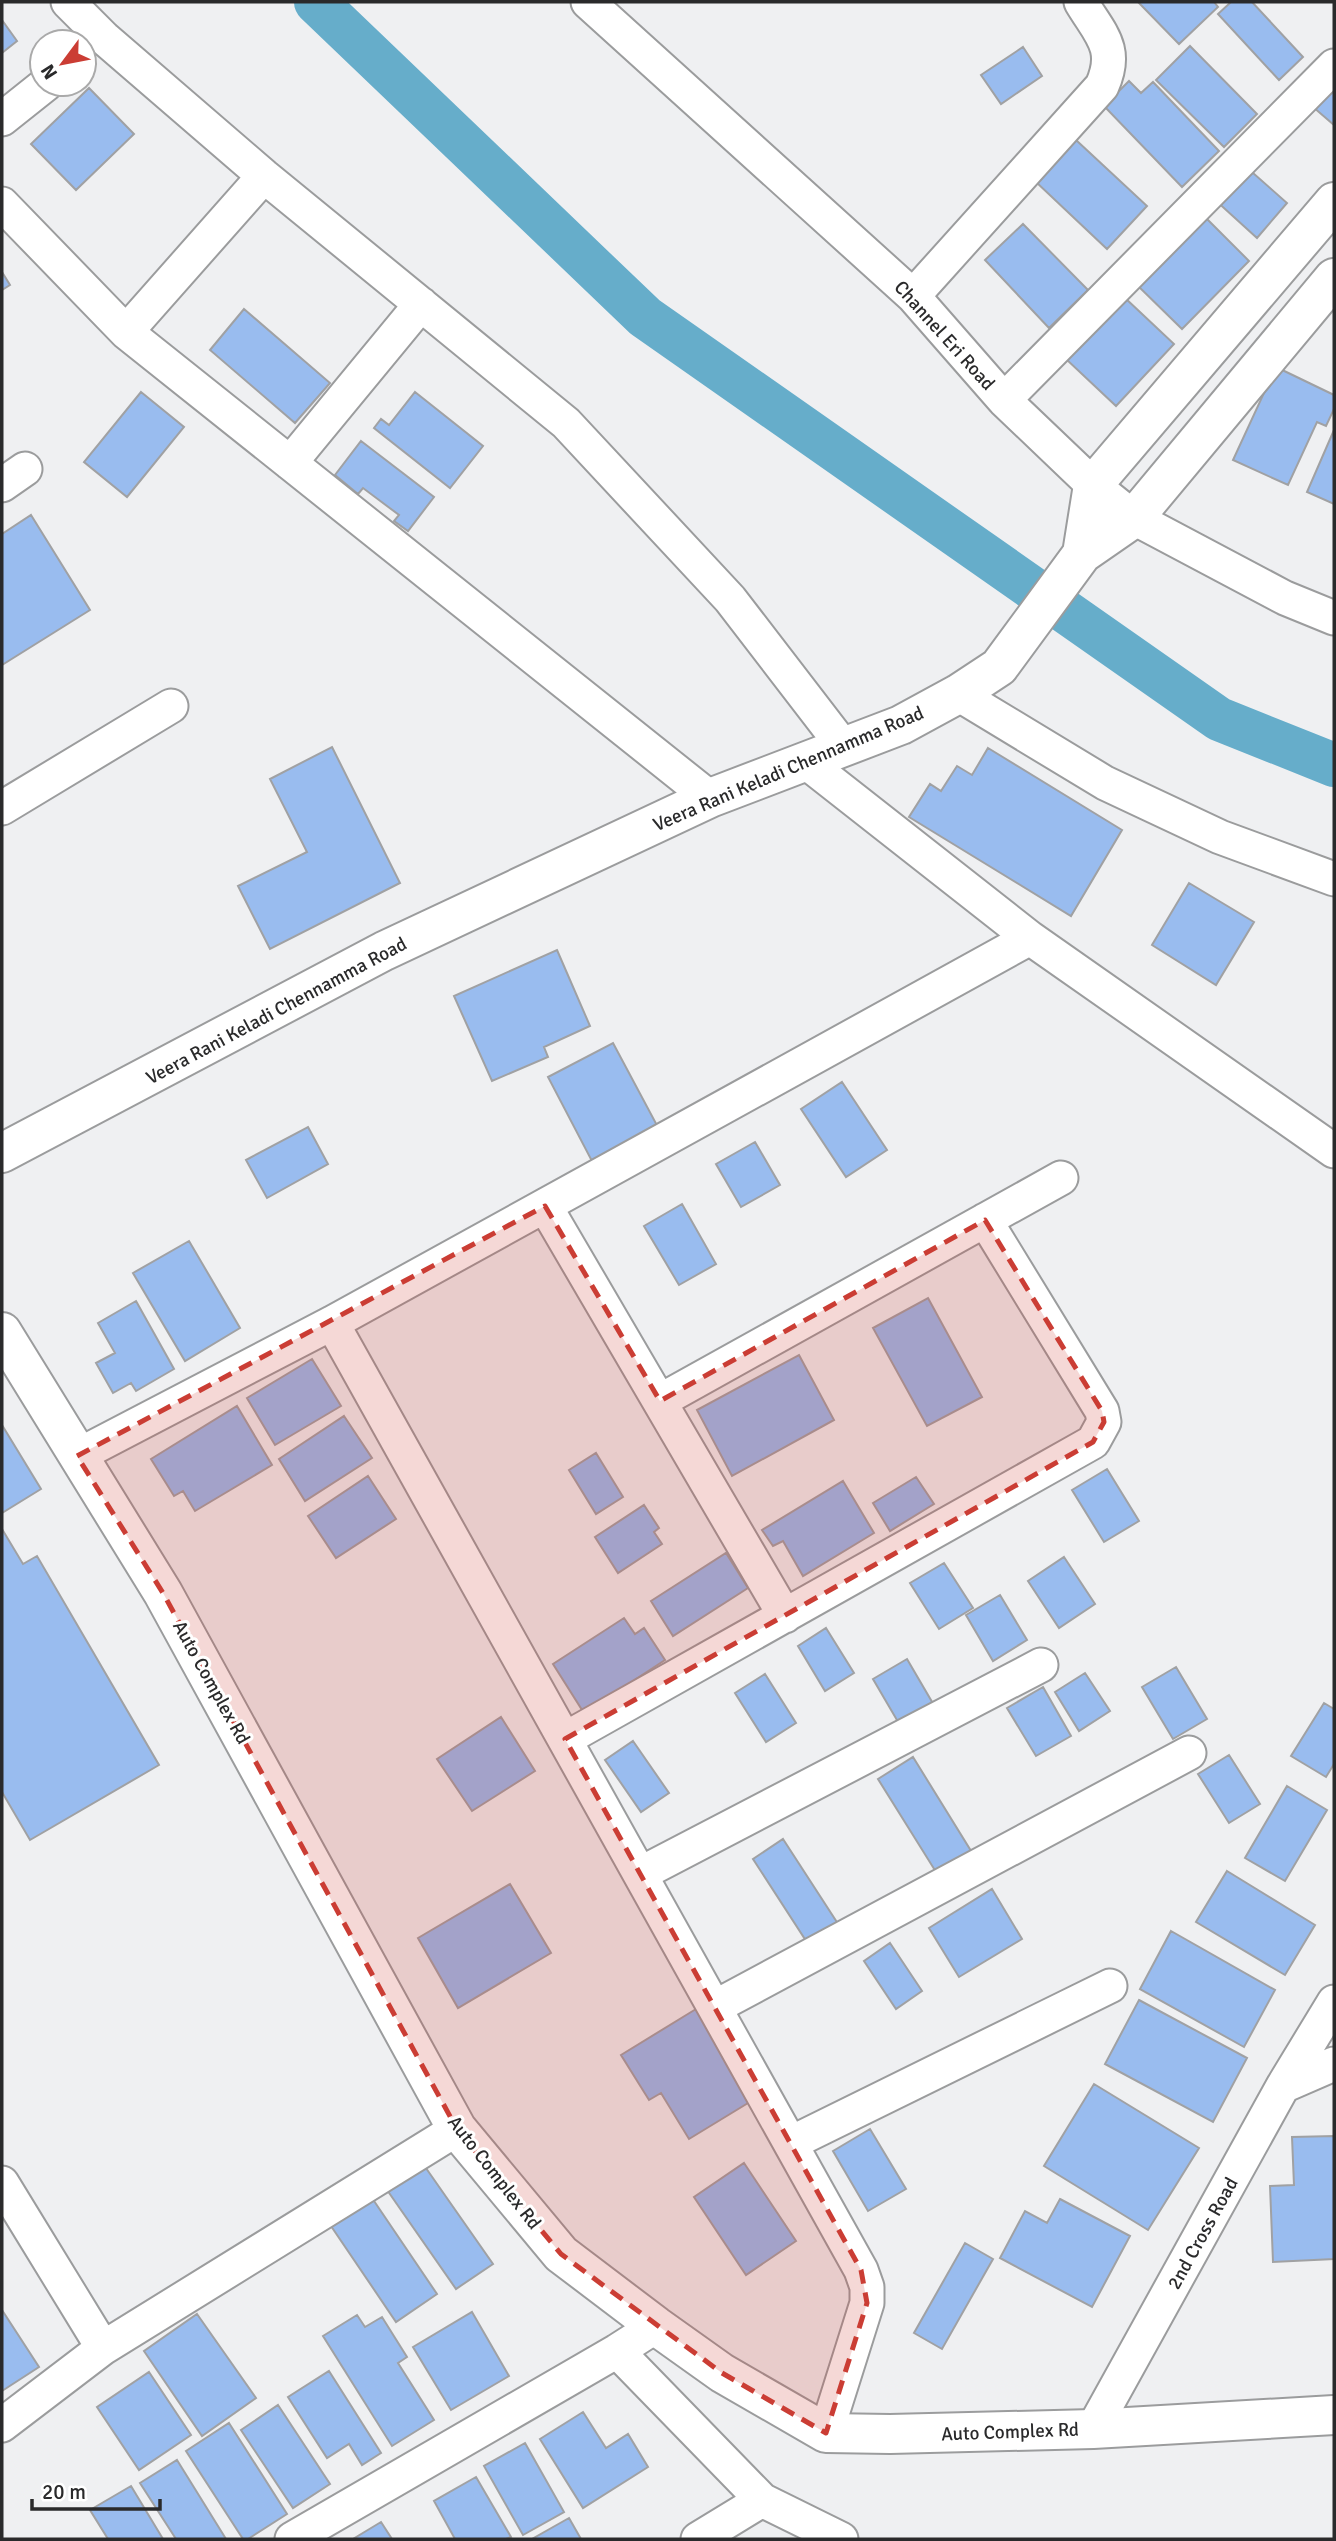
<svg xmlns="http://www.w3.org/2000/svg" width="1336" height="2541" viewBox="0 0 1336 2541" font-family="Signika,sans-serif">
<rect width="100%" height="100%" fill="#eff0f2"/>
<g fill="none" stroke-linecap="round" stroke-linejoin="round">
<!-- canal -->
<path stroke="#66adca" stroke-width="44" d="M316,2L645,317L1219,719L1334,765"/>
</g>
<!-- building -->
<path fill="#99bcef" stroke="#a0a1a3" stroke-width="2" d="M1138,2H1214L1218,7L1179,44Z
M1231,2H1252L1303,57L1279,80L1218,14Z
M2,20L17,41L2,53Z
M1190,46L1257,114L1224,147L1156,80Z
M1023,47L1042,76L1001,104L981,75Z
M1129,81L1141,93L1153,82L1219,151L1182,187L1104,106Z
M1334,82V125L1313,107Z
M89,88L134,134L76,190L31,144Z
M1076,140L1147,206L1107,249L1036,182Z
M1244,165L1287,203L1257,238L1214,199Z
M1204,216L1249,261L1182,329L1136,284Z
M1023,224L1088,290L1049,328L985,260Z
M2,272L10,285L2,290Z
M1124,297L1174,344L1116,406L1066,359Z
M244,309L330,383L295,423L210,350Z
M1276,367L1334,395V409L1326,426L1317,422L1288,485L1233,460Z
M141,392L184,427L127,497L84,462Z
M415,392L483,446L450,488L374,428L381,419L389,425Z
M1334,430V504L1307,492Z
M361,441L434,497L408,531L394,521L399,515L363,488L358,494L335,475Z
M31,515L90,610L2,665V534Z
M332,747L400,883L270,949L238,886L307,852L270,779Z
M988,748L1122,830L1071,916L909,817L930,784L941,791L957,766L972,775Z
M1189,883L1254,922L1216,985L1152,945Z
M557,950L590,1026L544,1047L548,1057L492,1081L454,996Z
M613,1043L660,1131L594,1165L548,1077Z
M842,1082L887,1150L846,1177L801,1109Z
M308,1127L328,1164L267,1198L246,1160Z
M755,1142L780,1185L741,1207L716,1164Z
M682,1204L716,1264L679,1285L644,1226Z
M189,1241L240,1328L185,1361L133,1273Z
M928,1298L982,1397L927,1426L873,1328Z
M136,1301L174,1369L136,1391L131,1383L113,1393L96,1363L115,1353L98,1323Z
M799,1355L834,1420L732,1476L697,1410Z
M312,1359L341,1406L275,1445L247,1398Z
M237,1406L272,1465L195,1511L183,1491L174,1496L151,1459Z
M344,1416L372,1458L305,1501L279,1459Z
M2,1425L41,1489L2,1513Z
M596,1453L623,1497L596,1514L569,1470Z
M1107,1469L1139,1521L1104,1542L1072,1490Z
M368,1476L396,1519L336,1558L308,1516Z
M916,1477L934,1504L890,1531L873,1503Z
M843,1481L874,1533L803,1576L783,1541L773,1546L762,1530Z
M644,1505L659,1528L654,1532L662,1544L618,1573L595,1537Z
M2,1529L23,1564L37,1556L159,1765L30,1840L2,1792Z
M726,1553L748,1588L673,1636L651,1601Z
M1064,1557L1095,1604L1059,1628L1028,1581Z
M944,1563L973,1608L939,1629L910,1583Z
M1000,1595L1027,1640L993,1661L966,1615Z
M624,1618L635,1634L644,1628L665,1660L584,1713L553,1664Z
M826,1628L854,1673L825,1691L798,1646Z
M907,1659L935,1707L901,1727L873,1679Z
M1176,1667L1207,1719L1173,1739L1142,1687Z
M1085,1673L1110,1711L1079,1731L1055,1692Z
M765,1674L796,1723L766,1742L735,1693Z
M1043,1687L1071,1736L1036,1756L1007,1708Z
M1324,1703L1334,1709V1764L1326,1777L1291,1756Z
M501,1717L535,1771L472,1811L437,1759Z
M633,1741L669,1793L641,1812L605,1760Z
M1229,1755L1260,1804L1229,1823L1198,1774Z
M913,1757L976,1859L941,1880L878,1779Z
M1287,1786L1327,1810L1285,1881L1245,1858Z
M783,1839L842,1930L812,1950L753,1859Z
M1227,1871L1315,1925L1285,1975L1196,1922Z
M510,1884L551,1953L458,2008L418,1938Z
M992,1889L1022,1939L959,1977L929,1928Z
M1171,1931L1275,1990L1244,2047L1140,1989Z
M890,1943L922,1991L896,2009L864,1961Z
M1139,2000L1247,2058L1213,2122L1105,2064Z
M696,2009L753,2100L689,2139L661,2093L649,2100L621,2055Z
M1094,2084L1199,2148L1148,2230L1044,2166Z
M870,2129L906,2189L868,2211L833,2151Z
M1334,2136V2259L1273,2262L1270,2186L1294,2185L1292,2137Z
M421,2161L493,2264L456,2289L385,2187Z
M744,2163L796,2241L746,2275L694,2197Z
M372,2198L437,2294L396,2322L331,2226Z
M1060,2199L1130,2236L1092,2307L1000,2258L1025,2211L1047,2223Z
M965,2243L993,2259L942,2349L914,2333Z
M2,2310L39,2367L2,2391Z
M472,2312L509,2376L451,2410L413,2347Z
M197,2314L256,2398L202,2436L144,2351Z
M357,2315L365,2327L382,2317L407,2357L398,2363L434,2420L392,2446L323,2336Z
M329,2371L381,2453L362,2465L349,2444L327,2458L288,2397Z
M149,2372L191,2435L139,2470L97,2407Z
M278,2405L330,2484L293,2508L241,2430Z
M583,2412L606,2448L628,2434L648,2467L583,2508L540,2439Z
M229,2423L287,2514L248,2539H243L186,2451Z
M525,2443L564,2512L523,2535L484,2466Z
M177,2460L226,2539H176L140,2483Z
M476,2477L511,2537L506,2539H455L434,2501Z
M131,2486L163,2539H108L90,2510Z
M569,2518L581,2539H532Z
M381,2522L392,2539H353Z"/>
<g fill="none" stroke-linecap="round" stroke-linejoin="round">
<!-- minor casing -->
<g stroke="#9b9c9d" stroke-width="37">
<path id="minor" d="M68,2L104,38L264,176L566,423L730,599L843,746
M588,2L913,296L1004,400L1093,485L1134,518L1285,598L1334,618
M2,119L46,84
M2,204L126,332L710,798
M913,296L1102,86C1119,48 1100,34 1081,2
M126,332L264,176
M1004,400L1334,66
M290,463L421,304
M2,485L25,469
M958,694L1105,783L1220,837L1334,879
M806,762L1030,938L1334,1151
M2,808L171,706
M545,1206L785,1616
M332,1323L861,2270L867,2287V2303L826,2433
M660,1401L1061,1178
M77,1456L332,1323L1030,938
M565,1739L1093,1442L1104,1422L1102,1411L985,1220
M640,1874L1041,1665
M715,2007L1189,1753
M1283,2086L1334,2064
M791,2143L1110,1986
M2,2183L103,2348
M617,2351L762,2500L841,2539
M2,2425L103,2348L457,2129
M1093,2429L1283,2086L1334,2002
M292,2539L617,2351L656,2326
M698,2539L762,2500"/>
</g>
<!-- tertiary casing -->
<g stroke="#9b9c9d" stroke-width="42">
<path id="tertiary" d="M2,1332L163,1593L457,2129L561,2254L656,2326L722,2373L826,2433L890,2434L1093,2429L1334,2415"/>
</g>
<!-- secondary casing -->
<g stroke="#9b9c9d" stroke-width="42">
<path id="secondary" d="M1082,554L1093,485L1334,202
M2,1153L384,951L710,798L901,725L958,694L999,667L1082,554L1134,518L1334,278"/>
</g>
<!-- minor -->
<use href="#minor" stroke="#fff" stroke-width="33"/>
<!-- tertiary -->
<use href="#tertiary" stroke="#fff" stroke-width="38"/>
<!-- secondary -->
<use href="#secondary" stroke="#fff" stroke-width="38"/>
</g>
<!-- marked area -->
<path fill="#cb3d34" fill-opacity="0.2" stroke="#cb3d34" stroke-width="5" stroke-dasharray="14 9" stroke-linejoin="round" d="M545,1206L660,1401L985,1220L1102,1411L1104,1422L1093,1442L565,1739L861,2270L867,2303L826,2433L722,2373L561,2254L457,2129L163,1593L77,1456Z"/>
<g text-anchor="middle" stroke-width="6" stroke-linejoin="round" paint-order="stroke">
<!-- street labels -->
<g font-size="19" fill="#2a2a2b" stroke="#fff">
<text transform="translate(945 335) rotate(48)" y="7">Channel Eri Road</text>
<text transform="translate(788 768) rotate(-23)" y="7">Veera Rani Keladi Chennamma Road</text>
<text transform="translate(276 1010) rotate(-28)" y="7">Veera Rani Keladi Chennamma Road</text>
<text transform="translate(212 1682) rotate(61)" y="7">Auto Complex Rd</text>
<text transform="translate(495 2172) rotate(52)" y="7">Auto Complex Rd</text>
<text transform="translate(1202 2233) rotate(-61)" y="7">2nd Cross Road</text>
<text transform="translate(1010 2431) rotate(-2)" y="7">Auto Complex Rd</text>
</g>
</g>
<!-- border -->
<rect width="1336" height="2541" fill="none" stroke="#2a2a2b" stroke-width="7"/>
<!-- north arrow -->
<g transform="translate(63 63) rotate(238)"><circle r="33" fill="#ffffff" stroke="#aaaaaa" stroke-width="2"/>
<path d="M0-5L12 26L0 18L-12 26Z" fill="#cb3d34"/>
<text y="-10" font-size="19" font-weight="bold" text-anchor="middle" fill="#2a2a2b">N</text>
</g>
<!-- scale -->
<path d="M32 2499v10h128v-10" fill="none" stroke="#2a2a2b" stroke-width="3.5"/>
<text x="42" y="2499" font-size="21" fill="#2a2a2b" stroke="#ffffff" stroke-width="5" paint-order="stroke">20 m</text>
</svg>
